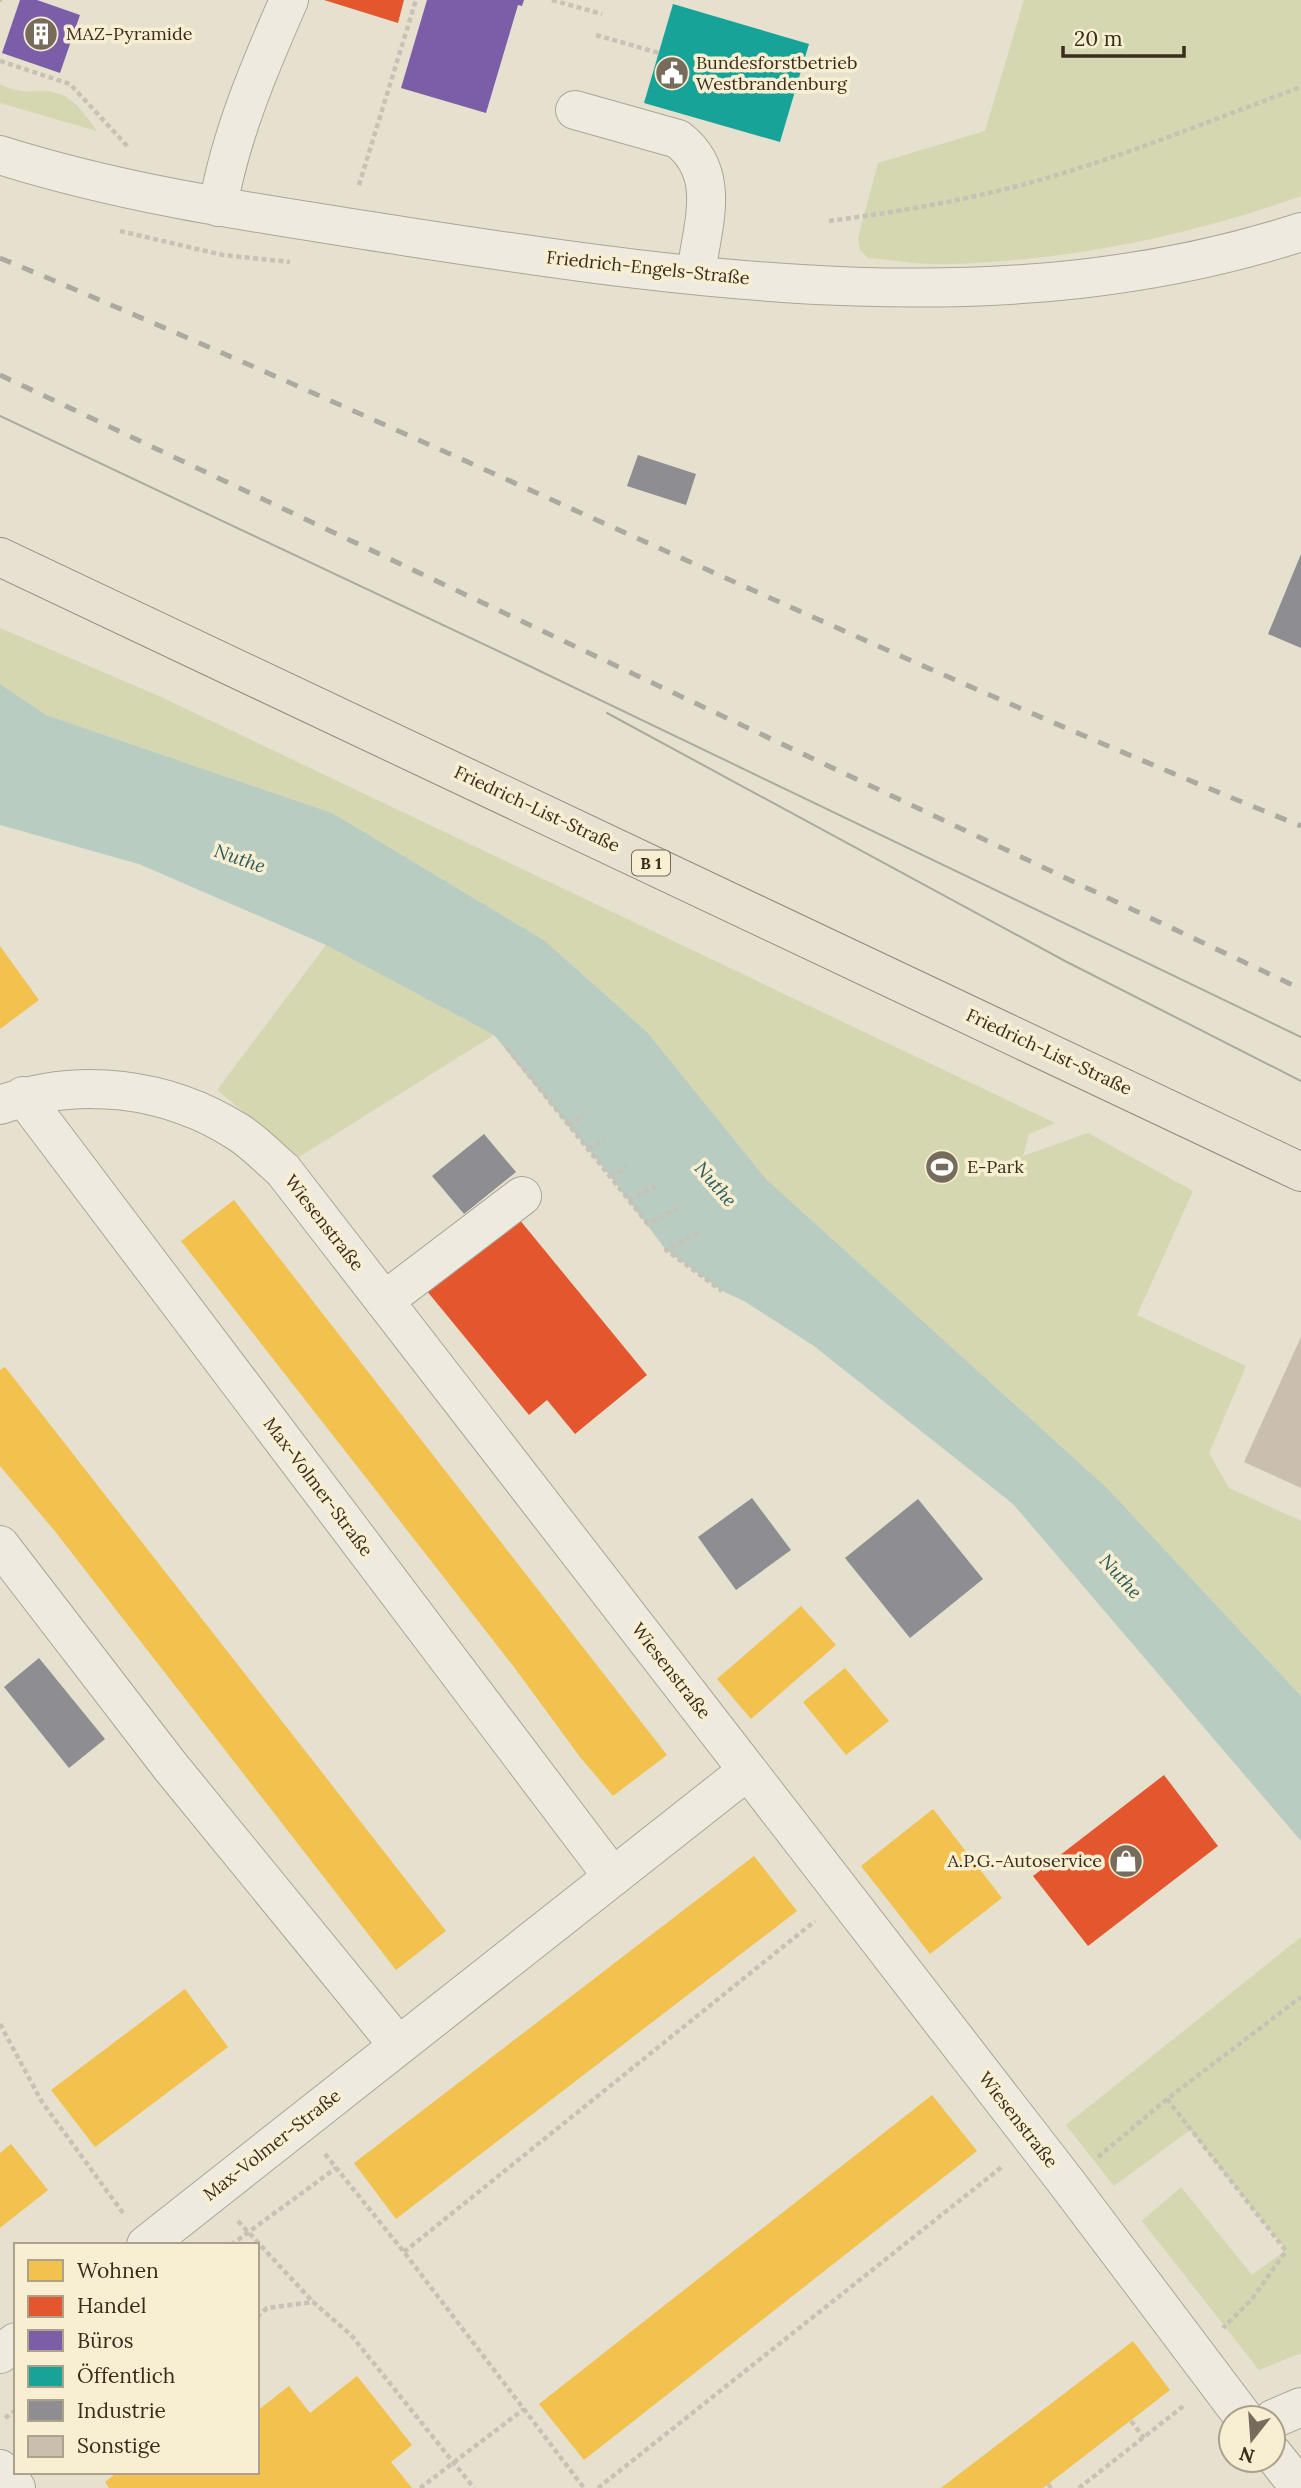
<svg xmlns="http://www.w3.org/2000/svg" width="1301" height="2488" viewBox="0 0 1301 2488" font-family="Lora,serif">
<rect width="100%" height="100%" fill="#e6e0ce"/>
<!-- green -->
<path fill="#d4d7af" d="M1024,0H1301V196C1189,236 1067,261 948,264C921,265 894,260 868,258L860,250L858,238L878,163L985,131Z
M0,84C25,97 33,88 56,93C74,97 87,117 97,131L0,103Z
M0,628L161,697L1055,1123L1029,1134L1023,1156L1088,1133L1193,1191L1137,1315L1246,1366L1209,1453L1229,1488L1301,1521V1696L1108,1489L766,1179L647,1032L545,941L332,813L46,715L0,684Z
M326,945L494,1035L299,1157L217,1090Z
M1301,1937V2353L1259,2370L1142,2221L1181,2187L1252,2275L1286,2250L1190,2130L1114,2186L1066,2125Z"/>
<!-- water -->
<path fill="#b8ccc1" d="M0,684L46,715L332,813L545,941L647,1032L766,1179L1108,1489L1301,1696V1841L1013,1504L814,1346L744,1301L722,1291L666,1250L610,1176L494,1035L326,945L139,864L0,825Z"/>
<!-- homes -->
<path fill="#f2c14e" d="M0,946L39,1000L0,1029Z
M234,1200L667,1755L613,1796L580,1757L514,1667L181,1241Z
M5,1367L446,1931L396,1970L54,1530L0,1466V1370Z
M801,1606L836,1645L751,1719L717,1679Z
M845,1668L889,1721L846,1755L803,1702Z
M933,1809L1002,1898L930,1954L861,1866Z
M754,1856L797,1911L396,2219L354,2163Z
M185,1989L228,2047L95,2147L51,2090Z
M932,2095L977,2151L584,2460L539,2404Z
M11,2144L48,2190L0,2228V2153Z
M1133,2341L1170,2390L1043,2488H941Z
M357,2376L412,2445L391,2462L412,2488H109L105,2482L118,2472H257V2411L289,2386L310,2413Z"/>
<!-- shops -->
<path fill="#e4572e" d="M324,0H404L398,23Z
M514,1213L647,1375L575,1434L547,1400L529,1415L417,1279Z
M1164,1775L1218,1846L1088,1946L1033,1876Z"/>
<!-- offices -->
<path fill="#7b5ea7" d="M20,0H37L80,15L60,73L2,53Z
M427,0H524L522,6L518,5L486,113L401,88Z"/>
<!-- public -->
<path fill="#17a398" d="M673,4L809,44L780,142L644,103Z"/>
<!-- industry -->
<path fill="#8d8d92" d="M638,455L696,474L686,505L627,486Z
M1301,554V648L1268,634Z
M484,1134L516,1172L464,1214L432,1176Z
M752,1498L791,1550L736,1590L698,1537Z
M918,1499L983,1579L910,1638L845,1558Z
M39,1658L105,1739L69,1768L4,1687Z"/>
<!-- building -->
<path fill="#cabeae" d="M1301,1337V1488L1244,1462Z"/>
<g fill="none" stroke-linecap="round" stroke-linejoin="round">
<!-- minor casing -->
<g stroke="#aba596" stroke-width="40">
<path id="minor" d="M575,110L678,139C723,174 702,225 696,274
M0,155C133,197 271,215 409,237C702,282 1012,326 1301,232
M218,207C230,136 260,66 289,0
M23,1096L613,1877
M0,1105C79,1076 167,1087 238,1132C254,1142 269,1158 283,1170L1067,2183L1244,2418
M384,1301L522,1196
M0,1545L170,1766L398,2045
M146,2245L747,1771
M0,2354L16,2342
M1273,2419L1301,2407
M1273,2454L1300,2488
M0,2469L16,2488"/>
</g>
<!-- major casing -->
<g stroke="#918a7e" stroke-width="40">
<path id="major" d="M0,557L1301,1172"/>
</g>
<!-- path -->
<path stroke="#c7c1b6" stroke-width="4.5" stroke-dasharray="5 3.5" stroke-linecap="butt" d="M552,0L602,14
M0,2V0
M596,35L659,53
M0,61L70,84L129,148
M359,185L416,0
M829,221C896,212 963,201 1029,183C1121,158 1211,120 1301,87
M120,231L223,255L290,262
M507,1048L648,1224L679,1208
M568,1125L583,1115
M588,1149L604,1140
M610,1176L627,1167
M629,1200L655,1186
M698,1233L666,1250L722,1291
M0,2024L42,2102L123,2213
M1167,2099L1286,2251L1252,2299L1223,2328
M325,2154L404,2252L584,2488
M1098,2157L1167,2099L1301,1997
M238,2221L313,2302
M231,2245L336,2168
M404,2252L815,1921
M257,2317L267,2308L313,2302L351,2335L474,2488
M5,2418L16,2410
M1131,2421L1144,2438
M1048,2484L1051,2488
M420,2488L524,2409
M598,2488L1003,2166
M1079,2488L1186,2404"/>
<!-- minor -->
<use href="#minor" stroke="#eeeae0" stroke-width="38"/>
<!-- major -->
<use href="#major" stroke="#e6e1d1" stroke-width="38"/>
<!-- tram -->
<path stroke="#ada9a0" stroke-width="2" d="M0,416L517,660L1301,1037
M607,713L1065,961L1301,1081"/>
<!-- rail -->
<path stroke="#ada9a0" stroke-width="5" stroke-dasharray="12 12" stroke-linecap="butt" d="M0,258C437,440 862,649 1301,826
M0,375L1301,989"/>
</g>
<!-- icons -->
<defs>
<g id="building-disc" transform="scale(1.75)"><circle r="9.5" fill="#776c5b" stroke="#f8efd3"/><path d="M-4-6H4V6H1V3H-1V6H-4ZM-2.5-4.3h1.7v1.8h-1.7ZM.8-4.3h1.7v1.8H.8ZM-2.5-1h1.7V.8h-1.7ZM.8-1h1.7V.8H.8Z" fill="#fff"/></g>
<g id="civic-disc" transform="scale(1.75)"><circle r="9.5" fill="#776c5b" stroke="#f8efd3"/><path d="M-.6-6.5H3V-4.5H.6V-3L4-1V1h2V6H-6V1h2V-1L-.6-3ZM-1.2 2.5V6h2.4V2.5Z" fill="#fff"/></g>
<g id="stadium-disc" transform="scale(1.75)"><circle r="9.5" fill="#776c5b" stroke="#f8efd3"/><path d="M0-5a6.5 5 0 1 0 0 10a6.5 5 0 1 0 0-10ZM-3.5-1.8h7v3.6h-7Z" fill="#fff"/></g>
<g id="shop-disc" transform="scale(1.75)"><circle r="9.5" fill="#776c5b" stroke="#f8efd3"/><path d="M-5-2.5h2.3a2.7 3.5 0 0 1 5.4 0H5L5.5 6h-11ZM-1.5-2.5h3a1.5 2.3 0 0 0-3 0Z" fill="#fff"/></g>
</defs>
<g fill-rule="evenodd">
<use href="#building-disc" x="41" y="34"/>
<use href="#civic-disc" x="672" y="73"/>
<use href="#stadium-disc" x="942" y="1167"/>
<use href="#shop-disc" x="1126" y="1861"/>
</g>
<g text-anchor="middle" stroke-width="7" stroke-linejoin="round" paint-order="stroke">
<!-- shield labels -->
<rect fill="#f8efd3" stroke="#746754" stroke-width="2" x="632" y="850.5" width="38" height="25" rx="5"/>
<g font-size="16" font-weight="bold" fill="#3b2d1d">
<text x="651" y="869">B 1</text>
</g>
<!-- poi labels -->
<g font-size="18" fill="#3b2d1d" stroke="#f8efd3" text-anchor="start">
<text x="66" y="40">MAZ-Pyramide</text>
<text x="696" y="69">Bundesforstbetrieb<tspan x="696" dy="21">Westbrandenburg</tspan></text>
<text x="967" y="1173">E-Park</text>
<text x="1102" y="1867" text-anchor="end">A.P.G.-Autoservice</text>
</g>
<!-- street labels -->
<g font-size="18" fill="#3b2d1d" stroke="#f8efd3">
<text transform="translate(648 268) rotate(6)" y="6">Friedrich-Engels-Straße</text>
<text transform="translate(537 809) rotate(25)" y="6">Friedrich-List-Straße</text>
<text transform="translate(1049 1052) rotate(25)" y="6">Friedrich-List-Straße</text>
<text transform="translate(324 1223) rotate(52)" y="6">Wiesenstraße</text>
<text transform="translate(318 1487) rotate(53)" y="6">Max-Volmer-Straße</text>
<text transform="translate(671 1671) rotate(52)" y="6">Wiesenstraße</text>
<text transform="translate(1018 2120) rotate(52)" y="6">Wiesenstraße</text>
<text transform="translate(272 2145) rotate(-38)" y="6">Max-Volmer-Straße</text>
</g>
<!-- water labels -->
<g font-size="19" font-style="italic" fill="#2c5c5b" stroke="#f8efd3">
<text transform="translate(240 858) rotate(19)" y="7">Nuthe</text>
<text transform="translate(716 1184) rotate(49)" y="7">Nuthe</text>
<text transform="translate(1121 1576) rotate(48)" y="7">Nuthe</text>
</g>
</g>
<!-- legend -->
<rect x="14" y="2243" width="245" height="231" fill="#f8efd3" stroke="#aca18a" stroke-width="2"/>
<rect x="28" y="2260" width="35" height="21" fill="#f2c14e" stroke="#aca18a" stroke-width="2"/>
<text x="77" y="2278" font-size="21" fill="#3b2d1d">Wohnen</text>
<rect x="28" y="2296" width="35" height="21" fill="#e4572e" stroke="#aca18a" stroke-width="2"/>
<text x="77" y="2313" font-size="21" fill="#3b2d1d">Handel</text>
<rect x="28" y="2330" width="35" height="21" fill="#7b5ea7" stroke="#aca18a" stroke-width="2"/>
<text x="77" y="2348" font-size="21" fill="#3b2d1d">Büros</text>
<rect x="28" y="2366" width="35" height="21" fill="#17a398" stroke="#aca18a" stroke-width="2"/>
<text x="77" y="2383" font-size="21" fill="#3b2d1d">Öffentlich</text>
<rect x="28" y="2400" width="35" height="21" fill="#8d8d92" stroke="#aca18a" stroke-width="2"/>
<text x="77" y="2418" font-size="21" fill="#3b2d1d">Industrie</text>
<rect x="28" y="2436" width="35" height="21" fill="#cabeae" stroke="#aca18a" stroke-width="2"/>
<text x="77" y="2453" font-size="21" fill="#3b2d1d">Sonstige</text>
<!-- north arrow -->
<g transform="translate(1252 2439) rotate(197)"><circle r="33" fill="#f8efd3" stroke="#aca18a" stroke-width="2"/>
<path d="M0-5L12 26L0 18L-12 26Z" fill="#776c5b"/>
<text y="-10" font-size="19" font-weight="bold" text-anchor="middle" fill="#3b2d1d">N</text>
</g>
<!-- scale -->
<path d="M1063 46v10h121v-10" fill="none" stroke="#3b2d1d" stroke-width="3.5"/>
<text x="1074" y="46" font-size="21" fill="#3b2d1d" stroke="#f8efd3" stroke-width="5" paint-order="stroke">20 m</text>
</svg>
